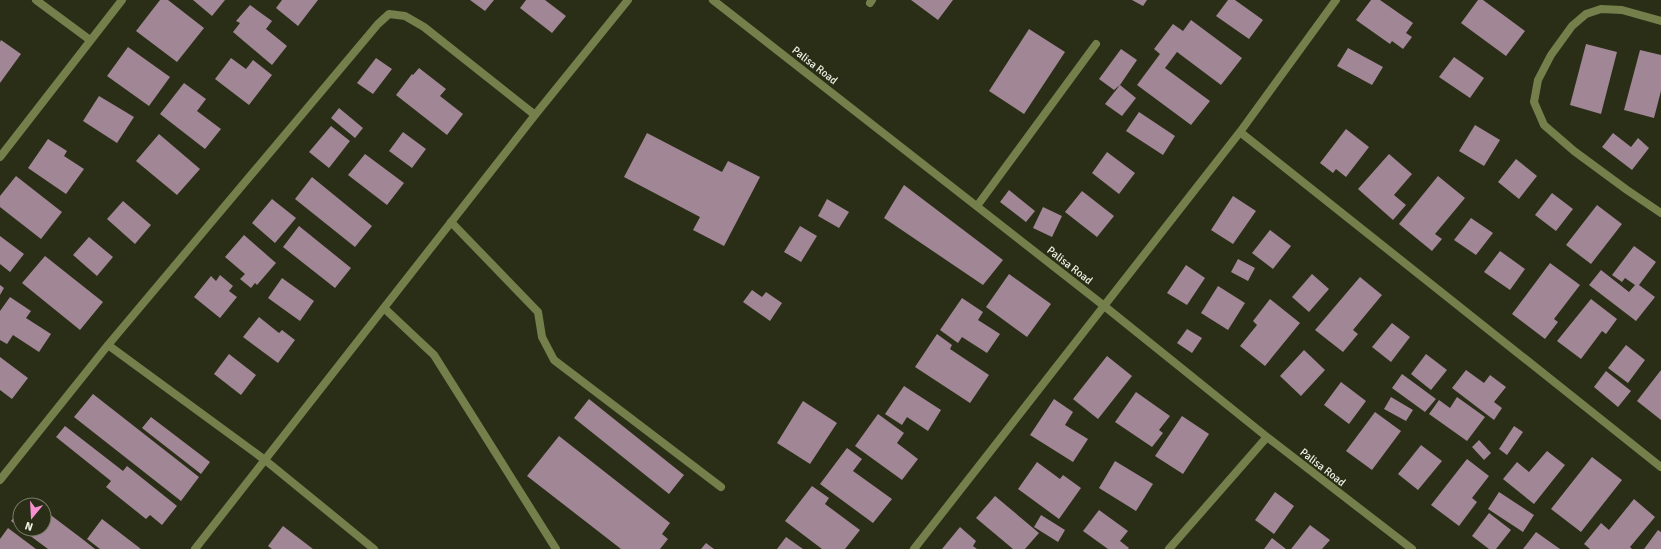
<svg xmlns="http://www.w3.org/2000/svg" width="1661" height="549" viewBox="0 0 1661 549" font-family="Signika,sans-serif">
<rect width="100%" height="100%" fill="#2a2e17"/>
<!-- building -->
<path fill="#a18696" d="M160,0H168L204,28L177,62L136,31Z
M193,0H225L212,16Z
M282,0H318L298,26L276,8Z
M470,0H494L485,11Z
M526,0H545L566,16L552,33L520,8Z
M911,0H953L938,20Z
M1132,0H1147L1143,6Z
M1228,0H1235L1263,20L1249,39L1216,16Z
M1371,0H1380L1413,23L1406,33L1412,37L1403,49L1392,41L1390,44L1356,20Z
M1478,0H1483L1525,31L1506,56L1461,23Z
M250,5L272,21L266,29L287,46L272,65L233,32L240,23L236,21Z
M1191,20L1242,58L1221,85L1177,52L1165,68L1210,101L1191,125L1137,85L1160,54L1154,49L1173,24L1183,31Z
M1029,29L1065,52L1024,114L989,91Z
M1,40L21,54L0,83V42Z
M1586,44L1617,52L1601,114L1570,105Z
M128,47L170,77L149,106L107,76Z
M1348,48L1383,67L1372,85L1337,66Z
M1121,49L1137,60L1120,85L1114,90L1099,79Z
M1640,50L1661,55V91L1654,118L1624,110Z
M1454,57L1484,78L1470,98L1439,77Z
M231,58L246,69L253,60L272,75L249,105L215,79Z
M376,58L392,69L373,94L357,83Z
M419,68L446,89L440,96L463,114L447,135L396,95L412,74L413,75Z
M184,83L206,99L197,111L221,129L205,149L160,114Z
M1120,85L1136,98L1122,116L1105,104Z
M99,96L134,117L117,143L83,121Z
M339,108L363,128L355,138L331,118Z
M1139,112L1175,136L1163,155L1126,131Z
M1475,125L1500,140L1484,166L1459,151Z
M331,126L350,141L329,168L309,152Z
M1346,129L1369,147L1346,177L1336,169L1333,173L1320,163Z
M403,132L426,149L412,168L389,151Z
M647,133L722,172L728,161L760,177L724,246L693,230L700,217L624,177Z
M1613,133L1631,147L1638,138L1649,148L1632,170L1602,147Z
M159,134L200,169L177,195L136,161Z
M48,139L67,151L64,156L84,169L66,194L28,168Z
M1107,152L1135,173L1119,194L1092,173Z
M365,154L404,183L387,205L348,175Z
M1389,154L1412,174L1394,195L1406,205L1393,220L1358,189Z
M1516,159L1537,176L1519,199L1498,182Z
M16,176L62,212L41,239L0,207V196Z
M1438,176L1465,198L1435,234L1442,239L1432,251L1399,224Z
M312,177L372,226L355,247L295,199Z
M904,185L1003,260L983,285L884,218Z
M1009,190L1035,211L1026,222L1000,202Z
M1082,191L1114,216L1097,237L1065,212Z
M1552,193L1573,209L1556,231L1535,215Z
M1233,196L1256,211L1233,244L1211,230Z
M272,199L296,218L275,243L252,223Z
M827,199L849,212L839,228L818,216Z
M123,201L151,225L135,244L107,219Z
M1597,205L1622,224L1591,264L1566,245Z
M1043,207L1062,216L1052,237L1033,228Z
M1471,218L1493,233L1476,255L1454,240Z
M299,226L351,268L335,288L283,247Z
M800,226L817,236L801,262L784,252Z
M1270,230L1291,246L1273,269L1252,253Z
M244,235L276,263L257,285L255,283L251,288L240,279L245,274L225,257Z
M0,236L24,254L10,272L0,264Z
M89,237L113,257L97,276L73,255Z
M1634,246L1656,262L1639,285L1655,297L1636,321L1589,285L1601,270L1629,292L1635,285L1625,278L1622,282L1612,275Z
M1500,251L1525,269L1510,290L1484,272Z
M45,256L103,302L80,330L22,283Z
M1238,259L1255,268L1248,281L1231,272Z
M1550,263L1580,285L1554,319L1558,322L1545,339L1512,314Z
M1186,265L1205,278L1187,305L1167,293Z
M1009,274L1051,304L1027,337L986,307Z
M1312,274L1329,289L1309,312L1292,297Z
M220,275L233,286L229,291L237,297L220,318L194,297L211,276L216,281Z
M1360,277L1382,295L1353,330L1358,334L1343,352L1315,330Z
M282,278L314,301L300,321L268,298Z
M0,285L4,288L0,295Z
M1218,286L1245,303L1228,330L1201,313Z
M752,290L762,297L766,292L782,303L770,321L743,302Z
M10,297L31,311L26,318L51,334L39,352L13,335L7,344L0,340V311Z
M962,298L983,312L978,320L1000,334L987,353L962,337L958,343L940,330Z
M1270,299L1300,323L1265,366L1240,346L1257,325L1253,321Z
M1591,299L1617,319L1606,334L1602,331L1581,359L1557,341Z
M259,317L279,333L282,330L295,340L278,363L243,337Z
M1392,323L1410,337L1391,362L1372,347Z
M1187,329L1202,338L1192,353L1177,343Z
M937,334L952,345L950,349L989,375L970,403L915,367Z
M1626,345L1645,360L1628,383L1608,368Z
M1304,350L1325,370L1301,396L1280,376Z
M229,354L256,375L241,395L214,374Z
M1426,354L1447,370L1431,390L1411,374Z
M1107,356L1132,376L1098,419L1073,399Z
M0,357L28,378L12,399L0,390Z
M1466,370L1484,383L1490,375L1506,387L1494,402L1502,408L1494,420L1452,388Z
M1661,370V420L1637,401Z
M1606,371L1631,391L1618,407L1594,387Z
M1402,374L1436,399L1425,412L1392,388Z
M1341,382L1366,401L1349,424L1324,405Z
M904,386L941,410L928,431L907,417L902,425L885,414Z
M1136,392L1170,416L1159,430L1163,433L1152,447L1115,422Z
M93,394L199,477L181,501L74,417Z
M1391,397L1413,410L1406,421L1384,409Z
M1457,397L1485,417L1467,441L1429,414L1439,400L1450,408Z
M589,399L684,475L669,494L574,418Z
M1054,399L1073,412L1065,425L1088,439L1073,462L1030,435Z
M803,401L837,423L810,464L777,443Z
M1375,412L1401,431L1372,470L1346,451Z
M878,414L904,433L897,443L918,459L902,480L855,446Z
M1182,416L1209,434L1183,474L1155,456Z
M151,417L210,462L201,474L142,428Z
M65,426L123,471L127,466L177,506L162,525L150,515L146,519L106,487L111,481L56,437Z
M1514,426L1523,432L1507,455L1499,449Z
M559,436L670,523L662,534L668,539L660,549H621L527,476Z
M1479,440L1491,453L1484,460L1472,447Z
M1421,445L1442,461L1418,490L1398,474Z
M847,448L862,459L853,471L892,499L873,523L820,484Z
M1547,451L1565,465L1534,504L1503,479L1517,462L1529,472Z
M1592,457L1622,480L1581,532L1551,509Z
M1467,459L1489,476L1472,498L1477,502L1459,526L1431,505Z
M1115,461L1153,484L1136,511L1099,488Z
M1037,462L1060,479L1063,475L1081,488L1059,519L1018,489Z
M812,486L829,498L825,504L860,530L845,549H822L785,521Z
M1275,492L1294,506L1274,534L1255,520Z
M1499,492L1534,515L1523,532L1488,509Z
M995,496L1039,533L1025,549H1013L976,518Z
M29,498L37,505H24Z
M1634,499L1655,517L1630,547L1632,549H1590L1584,544L1601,523L1609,530Z
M20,510V528L11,521Z
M44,510L85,541L95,549H48L21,529H44Z
M1099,510L1128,531L1120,541L1129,548L1128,549H1108L1083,531Z
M1489,513L1511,530L1496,549H1489L1472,536Z
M1041,515L1065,530L1058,542L1034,527Z
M102,519L141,549H100L87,539Z
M1310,525L1330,540L1322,549H1291Z
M283,526L313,549H272L268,546Z
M960,527L976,541L973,546L977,549H942Z
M8,528L36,549H0V539Z
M1658,530L1661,532V549H1644Z
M1536,532L1560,549H1523Z
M786,537L803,549H777Z
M1272,538L1286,549H1264Z
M706,543L714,549H701Z"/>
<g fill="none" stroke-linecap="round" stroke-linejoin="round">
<!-- lane -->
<path stroke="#747f4b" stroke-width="8" d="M870,3L872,0
M977,206L1096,44
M451,222L538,312L542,337L554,360L721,487
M384,308L434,355L556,549
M265,460L374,549"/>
<!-- street -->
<path stroke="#747f4b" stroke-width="8" d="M36,0L90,40
M713,0L1103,305L1267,437L1412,549
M1661,21L1622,10L1601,9L1586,14L1572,26L1551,55L1538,80L1534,102L1544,125L1574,151L1627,190L1661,213
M1240,132L1661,467
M0,157L122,0
M108,345L265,460
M0,480L108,345L378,24L389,14L405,16L424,27L535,115
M195,549L535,115L628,0
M914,549L1240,132L1336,0
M1169,549L1267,437"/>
</g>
<g text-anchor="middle" stroke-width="4" stroke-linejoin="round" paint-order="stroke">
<!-- street labels -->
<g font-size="11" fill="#f2f5e7" stroke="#2a2e17">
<text transform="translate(815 65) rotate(38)" y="4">Palisa Road</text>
<text transform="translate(1070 265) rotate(38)" y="4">Palisa Road</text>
<text transform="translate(1323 467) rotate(38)" y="4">Palisa Road</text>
</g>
</g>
<!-- north arrow -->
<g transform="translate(32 517) rotate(198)"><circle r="19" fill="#2a2e17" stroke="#7a7e6a"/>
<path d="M0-3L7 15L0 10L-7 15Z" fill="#f590d1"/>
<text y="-6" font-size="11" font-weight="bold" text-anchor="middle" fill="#f2f5e7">N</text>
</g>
</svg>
